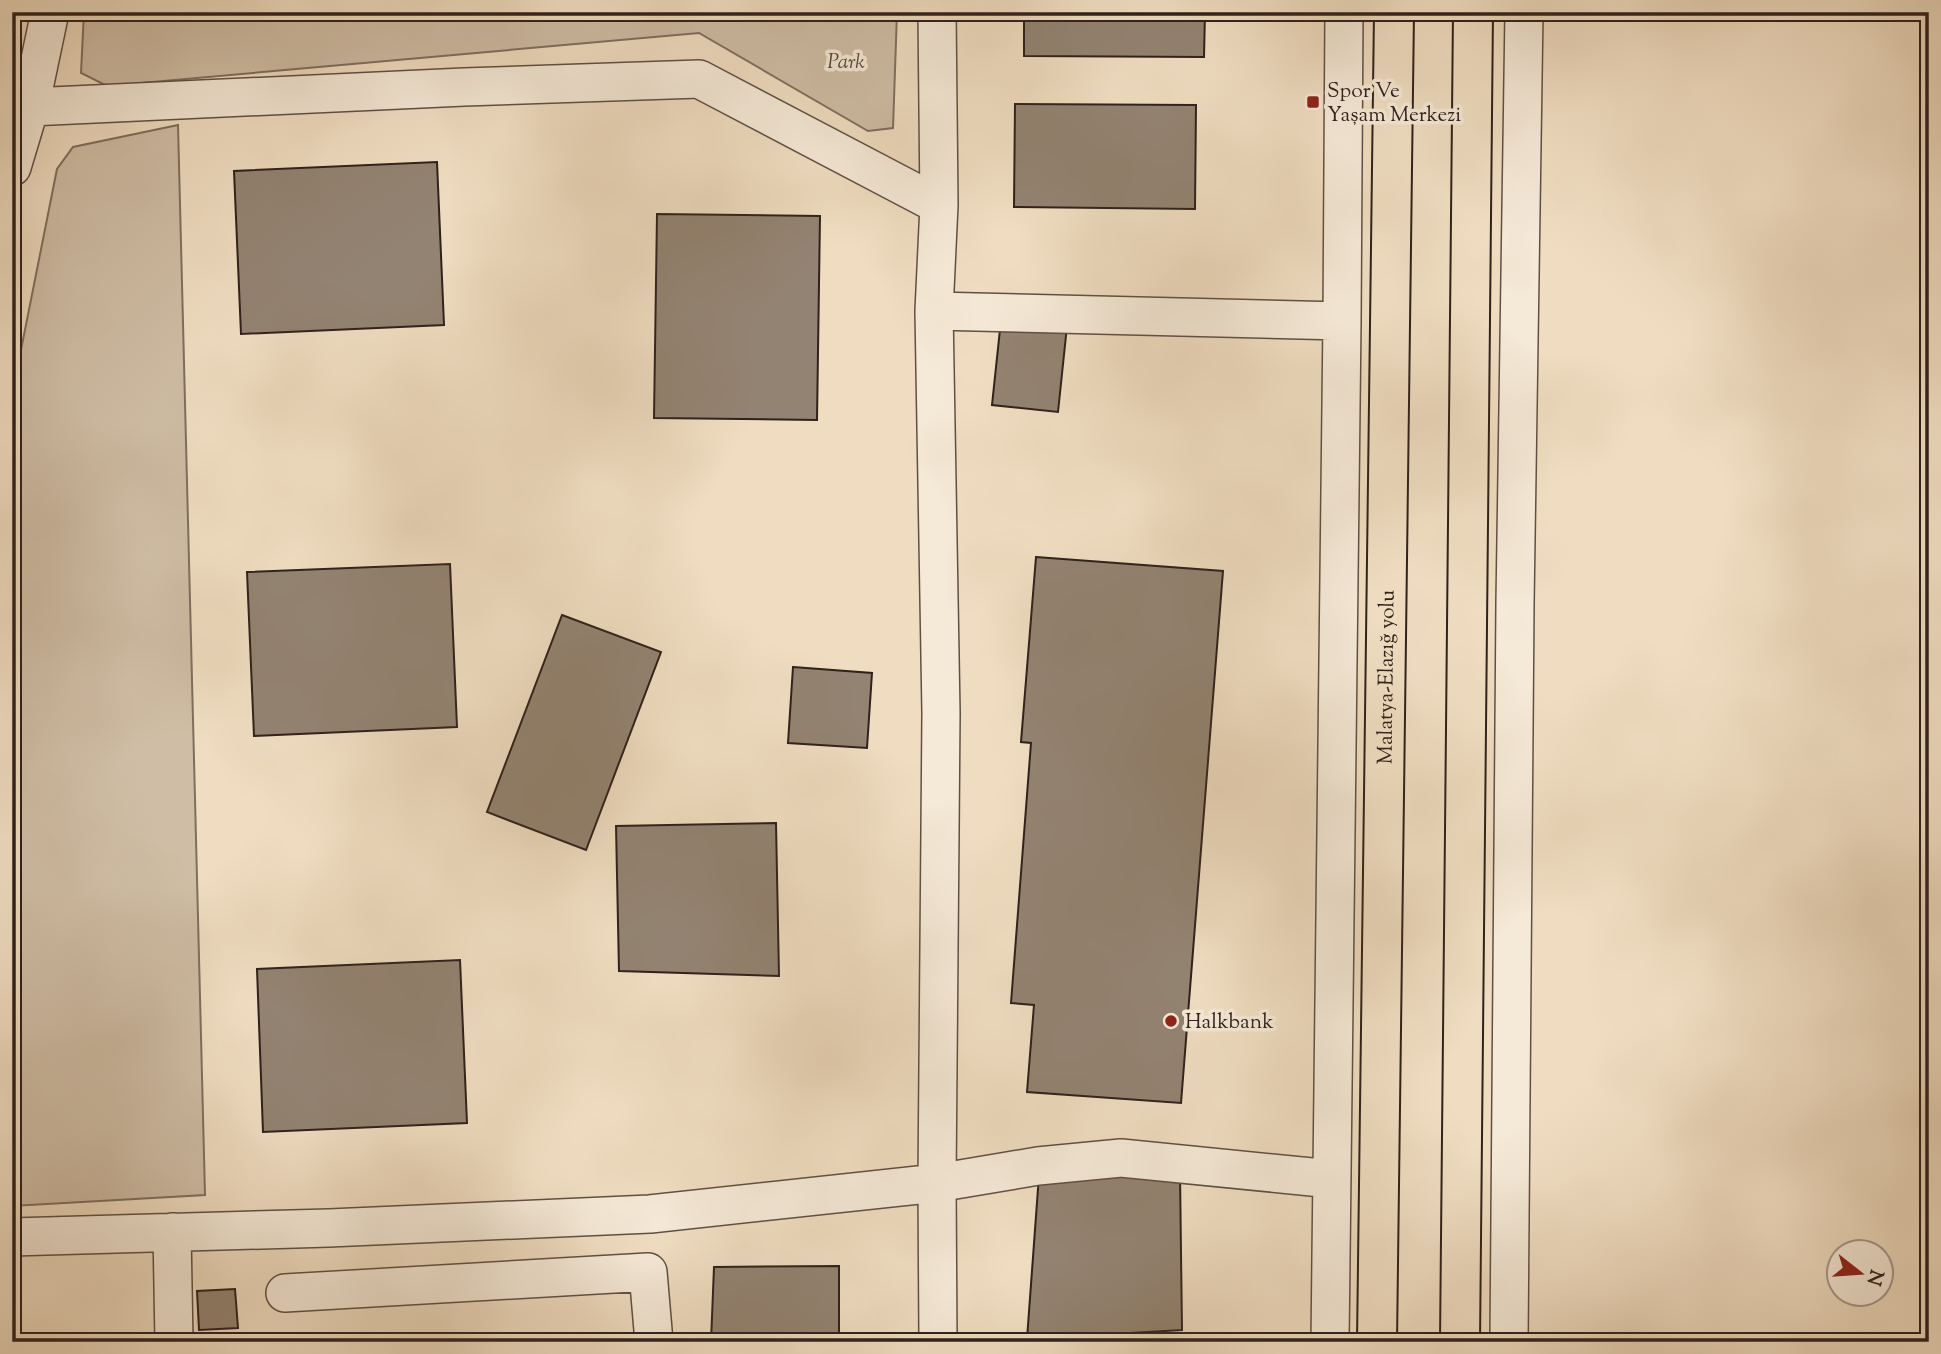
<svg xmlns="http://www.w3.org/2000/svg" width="1941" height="1354" viewBox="0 0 1941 1354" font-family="'Sorts Mill Goudy',serif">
<rect width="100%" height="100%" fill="#f0ddc1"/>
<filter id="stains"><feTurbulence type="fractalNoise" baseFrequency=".00286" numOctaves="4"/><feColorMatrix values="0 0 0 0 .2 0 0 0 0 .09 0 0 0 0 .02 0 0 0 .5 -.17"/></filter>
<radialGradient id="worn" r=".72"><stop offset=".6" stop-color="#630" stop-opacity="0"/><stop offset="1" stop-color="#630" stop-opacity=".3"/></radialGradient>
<!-- green -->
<path fill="#cfbda5" stroke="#7f6f60" stroke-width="2" d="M84,12H897L893,128L868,131L699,33L107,86L81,73Z
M178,125L205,1195L12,1206V395L57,169L73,147Z"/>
<!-- building -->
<path fill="#938372" stroke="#2f211c" stroke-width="2" d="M1024,12H1205L1204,57L1024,56Z
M1015,104L1196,105L1195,209L1014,207Z
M437,162L444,325L241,334L234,171Z
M657,214L820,216L817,420L654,418Z
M1001,320L1067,326L1058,412L992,405Z
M1036,557L1223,571L1181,1103L1027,1092L1034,1005L1011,1003L1031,743L1021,742Z
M450,564L457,727L254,736L247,572Z
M562,615L661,652L586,850L487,812Z
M793,667L872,673L867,748L788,743Z
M776,823L779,976L619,971L616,826Z
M460,960L467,1123L263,1132L257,969Z
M1180,1173L1182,1330L1027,1339L1039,1175Z
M839,1266V1342H711L714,1267Z
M235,1289L238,1328L199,1330L197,1291Z"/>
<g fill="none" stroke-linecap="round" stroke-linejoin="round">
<!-- minor casing -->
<g stroke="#5f5045" stroke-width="40">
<path id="minor" d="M937,12L939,205L934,311L941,713L937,1183L938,1342
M30,107L464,87L699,79L939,205
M12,167L30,107L50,12
M934,311L1342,321
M172,1232L174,1342
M12,1237L329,1228L650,1214L937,1183L1038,1166L1121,1158L1332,1179
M285,1293L648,1272L654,1342
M1330,1342L1342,321L1344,12
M1509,1342L1515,604L1524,12"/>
</g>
<!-- highway casing -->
<g stroke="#2f211c" stroke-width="42">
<g id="highway">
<path id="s1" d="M1377,1342L1394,12"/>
<path d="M1460,1342L1473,12"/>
</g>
</g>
<!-- minor -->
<use href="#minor" stroke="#f5e9d7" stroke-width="37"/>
<!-- highway -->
<use href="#highway" stroke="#f0ddc1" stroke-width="38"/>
</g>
<!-- markers -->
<g fill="#8f2418" stroke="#f5e9d7" stroke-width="2.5">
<rect x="1306" y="95" width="14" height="14" rx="3.5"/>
<circle cx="1171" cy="1021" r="7"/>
</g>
<g text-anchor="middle" stroke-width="7" stroke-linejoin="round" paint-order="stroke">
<!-- park labels -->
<g font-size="21" font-style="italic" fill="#57483e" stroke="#f5e9d7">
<text x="846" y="68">Park</text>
</g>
<!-- poi labels -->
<g font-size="21" fill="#2f211c" stroke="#f5e9d7" text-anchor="start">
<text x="1327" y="97">Spor Ve<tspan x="1327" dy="24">Yaşam Merkezi</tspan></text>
<text x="1185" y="1028">Halkbank</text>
</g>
<!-- street labels -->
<g font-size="21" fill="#2f211c" stroke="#f5e9d7">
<text dy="7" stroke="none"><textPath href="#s1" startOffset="665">Malatya-Elazığ yolu</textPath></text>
</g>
</g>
<!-- margin -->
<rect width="1941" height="1354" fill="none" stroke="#f0ddc1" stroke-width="42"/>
<rect x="14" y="14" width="1913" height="1326" fill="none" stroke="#2f211c" stroke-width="3.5"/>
<rect x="21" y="21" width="1899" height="1312" fill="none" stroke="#2f211c" stroke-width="2"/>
<!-- north arrow -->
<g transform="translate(1860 1273) rotate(107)"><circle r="33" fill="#f5e9d7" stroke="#a6998c" stroke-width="2"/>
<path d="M0-5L12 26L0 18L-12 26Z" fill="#8f2418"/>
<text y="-10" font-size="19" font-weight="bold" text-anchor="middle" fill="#2f211c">N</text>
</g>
<rect width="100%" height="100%" filter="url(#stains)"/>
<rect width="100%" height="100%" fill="url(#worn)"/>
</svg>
